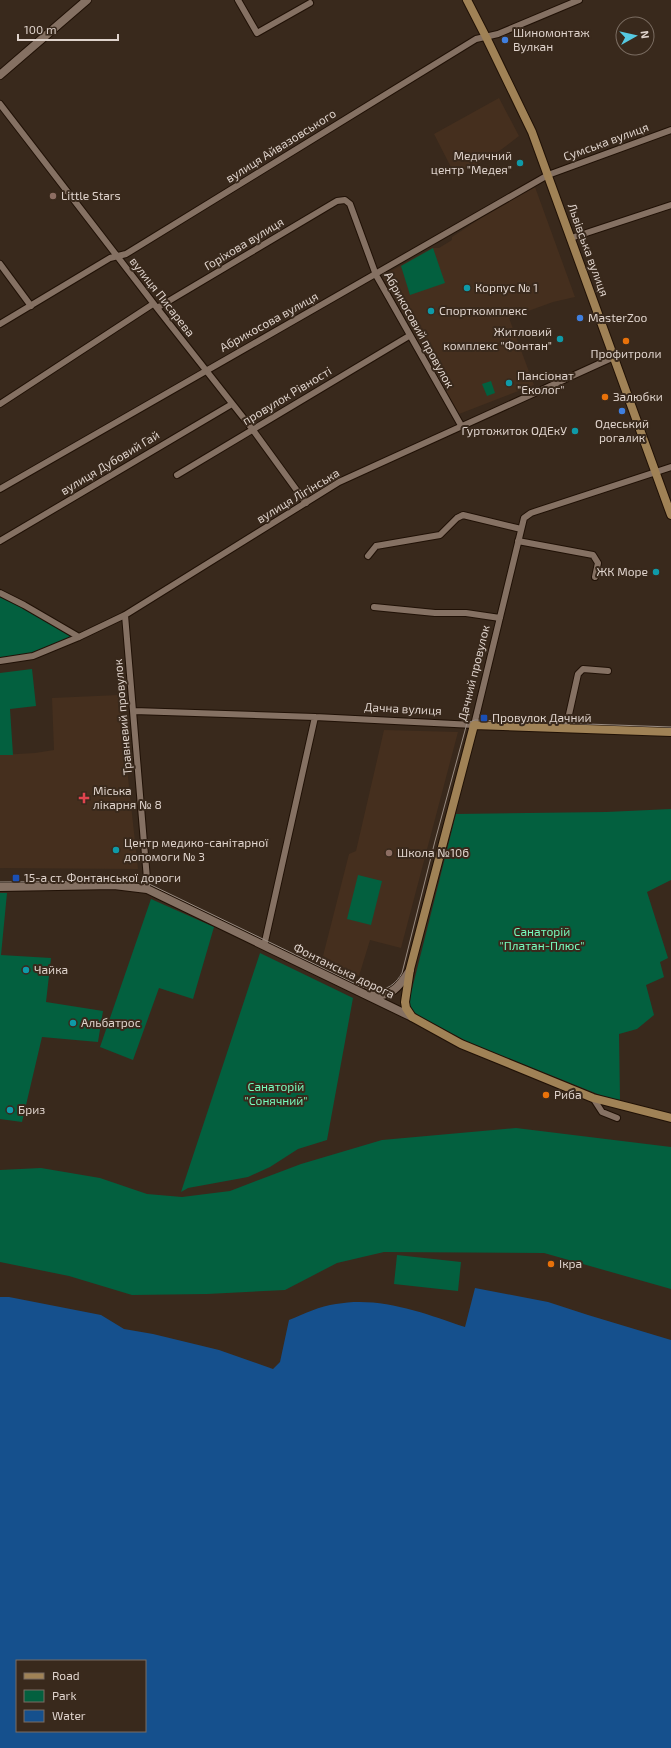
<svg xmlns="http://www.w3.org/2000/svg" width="671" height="1748" viewBox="0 0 671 1748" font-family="'Exo 2',sans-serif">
<rect width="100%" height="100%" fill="#39291c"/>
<!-- built -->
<path fill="#452f1e" d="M499,98L519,136L502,149L456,177L434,134Z
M535,187L575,297L553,302L509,318L534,385L459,414L382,276L432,248H439L452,240V237L484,216Z
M119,695L138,869L0,868V755L35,753L54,750L52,698Z
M384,730L458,732L401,948L370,940L359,976L323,956L349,854L356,851Z"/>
<!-- green -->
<path fill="#03603f" d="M433,248L445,283L410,295L401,266Z
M491,381L495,393L487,396L482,384Z
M0,595L78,636L33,654L0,659Z
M32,669L36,706L10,709L13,755H0V673Z
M671,809V880L647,892L668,958L660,962L664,977L646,985L654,1015L637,1029L619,1034L620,1100L610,1099L466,1041L410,1011L409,1001L456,814L606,812Z
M358,875L382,881L371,925L347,919Z
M0,893H7L1,955L51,958L46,1002L103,1011L98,1042L42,1037L22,1122L0,1119Z
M151,899L214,927L193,999L159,988L133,1060L100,1047Z
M260,953L353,998L327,1140L298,1149L270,1167L248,1177L188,1188L181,1192Z
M516,1128L671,1147V1289L544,1253L384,1252L337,1263L285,1290L207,1294L132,1295L69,1276L0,1262V1170L41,1168L100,1178L147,1194L182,1197L230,1191L301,1164L382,1140Z
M397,1255L461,1262L458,1291L394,1284Z"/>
<!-- water -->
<path fill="#15508d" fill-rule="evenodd" d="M475,1288L548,1302L588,1315L671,1340V1748H0V1297H9L101,1315L124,1329L153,1334L219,1350L273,1369L280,1362L289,1320C304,1314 320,1306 336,1304C380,1296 424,1313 465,1327ZM17,1661H145V1731H17Z"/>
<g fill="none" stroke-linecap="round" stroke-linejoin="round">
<!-- minor casing -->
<g stroke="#201106" stroke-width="8">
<path id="minor" d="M238,0L257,33L310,3
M0,104L157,308L253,430L306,503
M571,238L671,205
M0,264L31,306
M157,308L337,201L345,200L350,204L376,275L462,427
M0,324L110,258L126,254L476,39L498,34L579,0
M0,404L153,304
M177,475L409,336
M0,489L548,175L671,130
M0,541L232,404
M518,541L593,555L598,563L595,577
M368,556L376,546L440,535L457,518L463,515L521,529
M0,593L24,605L79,637
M374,607L435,613H466L500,618
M125,615L147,879V889
M0,661L33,656L79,637L125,615L339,482L614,357
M134,711L315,717L474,725L524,518L531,513L671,467
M566,728L578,674L583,669L608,671
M264,946L315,717
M593,1098L602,1112L617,1118"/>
</g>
<!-- tertiary casing -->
<g stroke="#201106" stroke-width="10">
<path id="tertiary" d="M0,75L87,0
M0,887L114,885L147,889L412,1017
M369,995C390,999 400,986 410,970"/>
</g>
<!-- secondary casing -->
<g stroke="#201106" stroke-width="10">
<path id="secondary" d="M467,0L486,37L532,132L671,515
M671,732L474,725L410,969L405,1002L406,1008L412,1017L461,1044L593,1098L671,1118"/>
</g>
<!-- minor -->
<use href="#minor" stroke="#857163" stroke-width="6"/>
<!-- tertiary -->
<use href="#tertiary" stroke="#857163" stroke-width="8"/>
<!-- secondary -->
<use href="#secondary" stroke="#a08256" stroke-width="8"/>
<!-- tram -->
<path stroke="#998c82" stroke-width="1" d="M0,882L122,881L147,883L358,985C376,993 391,992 402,973L435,841L467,723L475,720L671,727"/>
</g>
<!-- markers -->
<g fill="#3f7fe0" stroke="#39291c" stroke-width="1.5">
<circle cx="505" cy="40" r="4"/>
<circle cx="580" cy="318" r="4"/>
<circle cx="622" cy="411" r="4"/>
</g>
<g fill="#0f9aa8" stroke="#39291c" stroke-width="1.5">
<circle cx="520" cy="163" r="4"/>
<circle cx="467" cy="288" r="4"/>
<circle cx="431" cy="311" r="4"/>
<circle cx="560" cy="339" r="4"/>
<circle cx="509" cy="383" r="4"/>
<circle cx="575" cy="431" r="4"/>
<circle cx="656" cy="572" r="4"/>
<circle cx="116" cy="850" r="4"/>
<circle cx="26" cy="970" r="4"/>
<circle cx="73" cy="1023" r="4"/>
<circle cx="10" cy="1110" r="4"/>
</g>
<g fill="#8d6e63" stroke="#39291c" stroke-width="1.5">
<circle cx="53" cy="196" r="4"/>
<circle cx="389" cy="853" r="4"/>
</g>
<g fill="#e8710a" stroke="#39291c" stroke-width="1.5">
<circle cx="626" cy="341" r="4"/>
<circle cx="605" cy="397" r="4"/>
<circle cx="546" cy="1095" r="4"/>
<circle cx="551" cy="1264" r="4"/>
</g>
<g fill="#1a4fb4" stroke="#39291c" stroke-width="1.5">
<rect x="480" y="714" width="8" height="8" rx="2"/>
<rect x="12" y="874" width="8" height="8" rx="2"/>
</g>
<path fill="#e0444e" stroke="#39291c" stroke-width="1.5" d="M82 792h4v4h4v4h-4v4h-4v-4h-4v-4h4z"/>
<g text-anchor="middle" stroke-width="4" stroke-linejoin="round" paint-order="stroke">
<!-- poi labels -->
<g font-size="12" fill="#dfd3cc" stroke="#39291c" text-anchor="start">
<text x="513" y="37">Шиномонтаж<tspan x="513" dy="14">Вулкан</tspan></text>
<text x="512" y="160" text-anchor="end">Медичний<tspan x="512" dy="14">центр "Медея"</tspan></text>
<text x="61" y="200">Little Stars</text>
<text x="475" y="292">Корпус № 1</text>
<text x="439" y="315">Спорткомплекс</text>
<text x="588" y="322">MasterZoo</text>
<text x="552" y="336" text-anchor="end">Житловий<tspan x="552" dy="14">комплекс "Фонтан"</tspan></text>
<text x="626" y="358" text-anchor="middle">Профитроли</text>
<text x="517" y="380">Пансіонат<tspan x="517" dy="14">"Еколог"</tspan></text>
<text x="613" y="401">Залюбки</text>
<text x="622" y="428" text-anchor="middle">Одеський<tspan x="622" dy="14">рогалик</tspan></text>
<text x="567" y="435" text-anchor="end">Гуртожиток ОДЕкУ</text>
<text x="648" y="576" text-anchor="end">ЖК Море</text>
<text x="492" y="722">Провулок Дачний</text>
<text x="93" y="795">Міська<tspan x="93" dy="14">лікарня № 8</tspan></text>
<text x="124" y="847">Центр медико-санітарної<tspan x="124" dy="14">допомоги № 3</tspan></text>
<text x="397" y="857">Школа №106</text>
<text x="24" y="882">15-а ст. Фонтанської дороги</text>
<text x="34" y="974">Чайка</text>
<text x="81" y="1027">Альбатрос</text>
<text x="554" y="1099">Риба</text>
<text x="18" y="1114">Бриз</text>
<text x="559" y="1268">Ікра</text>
</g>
<!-- street labels -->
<g font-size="12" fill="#dfd3cc" stroke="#39291c">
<text transform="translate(606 142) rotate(-20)" y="4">Сумська вулиця</text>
<text transform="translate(281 146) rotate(-32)" y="4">вулиця Айвазовського</text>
<text transform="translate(244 244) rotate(-31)" y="4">Горіхова вулиця</text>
<text transform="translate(588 250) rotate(70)" y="4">Львівська вулиця</text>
<text transform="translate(162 297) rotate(52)" y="4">вулиця Писарева</text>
<text transform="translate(269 322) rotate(-29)" y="4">Абрикосова вулиця</text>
<text transform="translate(419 330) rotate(61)" y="4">Абрикосовий провулок</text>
<text transform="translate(287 396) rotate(-31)" y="4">провулок Рівності</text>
<text transform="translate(110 463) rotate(-31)" y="4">вулиця Дубовий Гай</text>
<text transform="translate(298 496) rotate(-31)" y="4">вулиця Лігінська</text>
<text transform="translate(474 673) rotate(-76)" y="4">Дачний провулок</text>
<text transform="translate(403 709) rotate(3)" y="4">Дачна вулиця</text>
<text transform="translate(123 717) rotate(-95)" y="4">Травневий провулок</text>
<text transform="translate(344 971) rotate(26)" y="4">Фонтанська дорога</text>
</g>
<!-- park labels -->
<g font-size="12" fill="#77fbbd" stroke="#39291c">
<text x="542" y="936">Санаторій<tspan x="542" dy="14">"Платан-Плюс"</tspan></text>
<text x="276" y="1091">Санаторій<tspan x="276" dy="14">"Сонячний"</tspan></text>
</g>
</g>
<!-- legend -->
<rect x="16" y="1660" width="130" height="72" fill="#39291c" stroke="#7b6d62"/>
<rect x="24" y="1673" width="20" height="6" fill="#a08256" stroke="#7b6d62"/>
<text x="52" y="1680" font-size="12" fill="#dfd3cc">Road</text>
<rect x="24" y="1690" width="20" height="12" fill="#03603f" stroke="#7b6d62"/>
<text x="52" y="1700" font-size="12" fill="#dfd3cc">Park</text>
<rect x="24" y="1710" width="20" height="12" fill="#15508d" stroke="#7b6d62"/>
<text x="52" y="1720" font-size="12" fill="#dfd3cc">Water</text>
<!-- north arrow -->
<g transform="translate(635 36) rotate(82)"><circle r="19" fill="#39291c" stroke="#7b6d62"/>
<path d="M0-3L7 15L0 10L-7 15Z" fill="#56c9e1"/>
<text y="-6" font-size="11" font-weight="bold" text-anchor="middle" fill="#dfd3cc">N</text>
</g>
<!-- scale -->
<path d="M18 34v6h100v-6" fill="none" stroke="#dfd3cc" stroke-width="2"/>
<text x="24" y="34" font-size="12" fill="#dfd3cc" stroke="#39291c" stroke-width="3" paint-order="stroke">100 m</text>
</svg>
